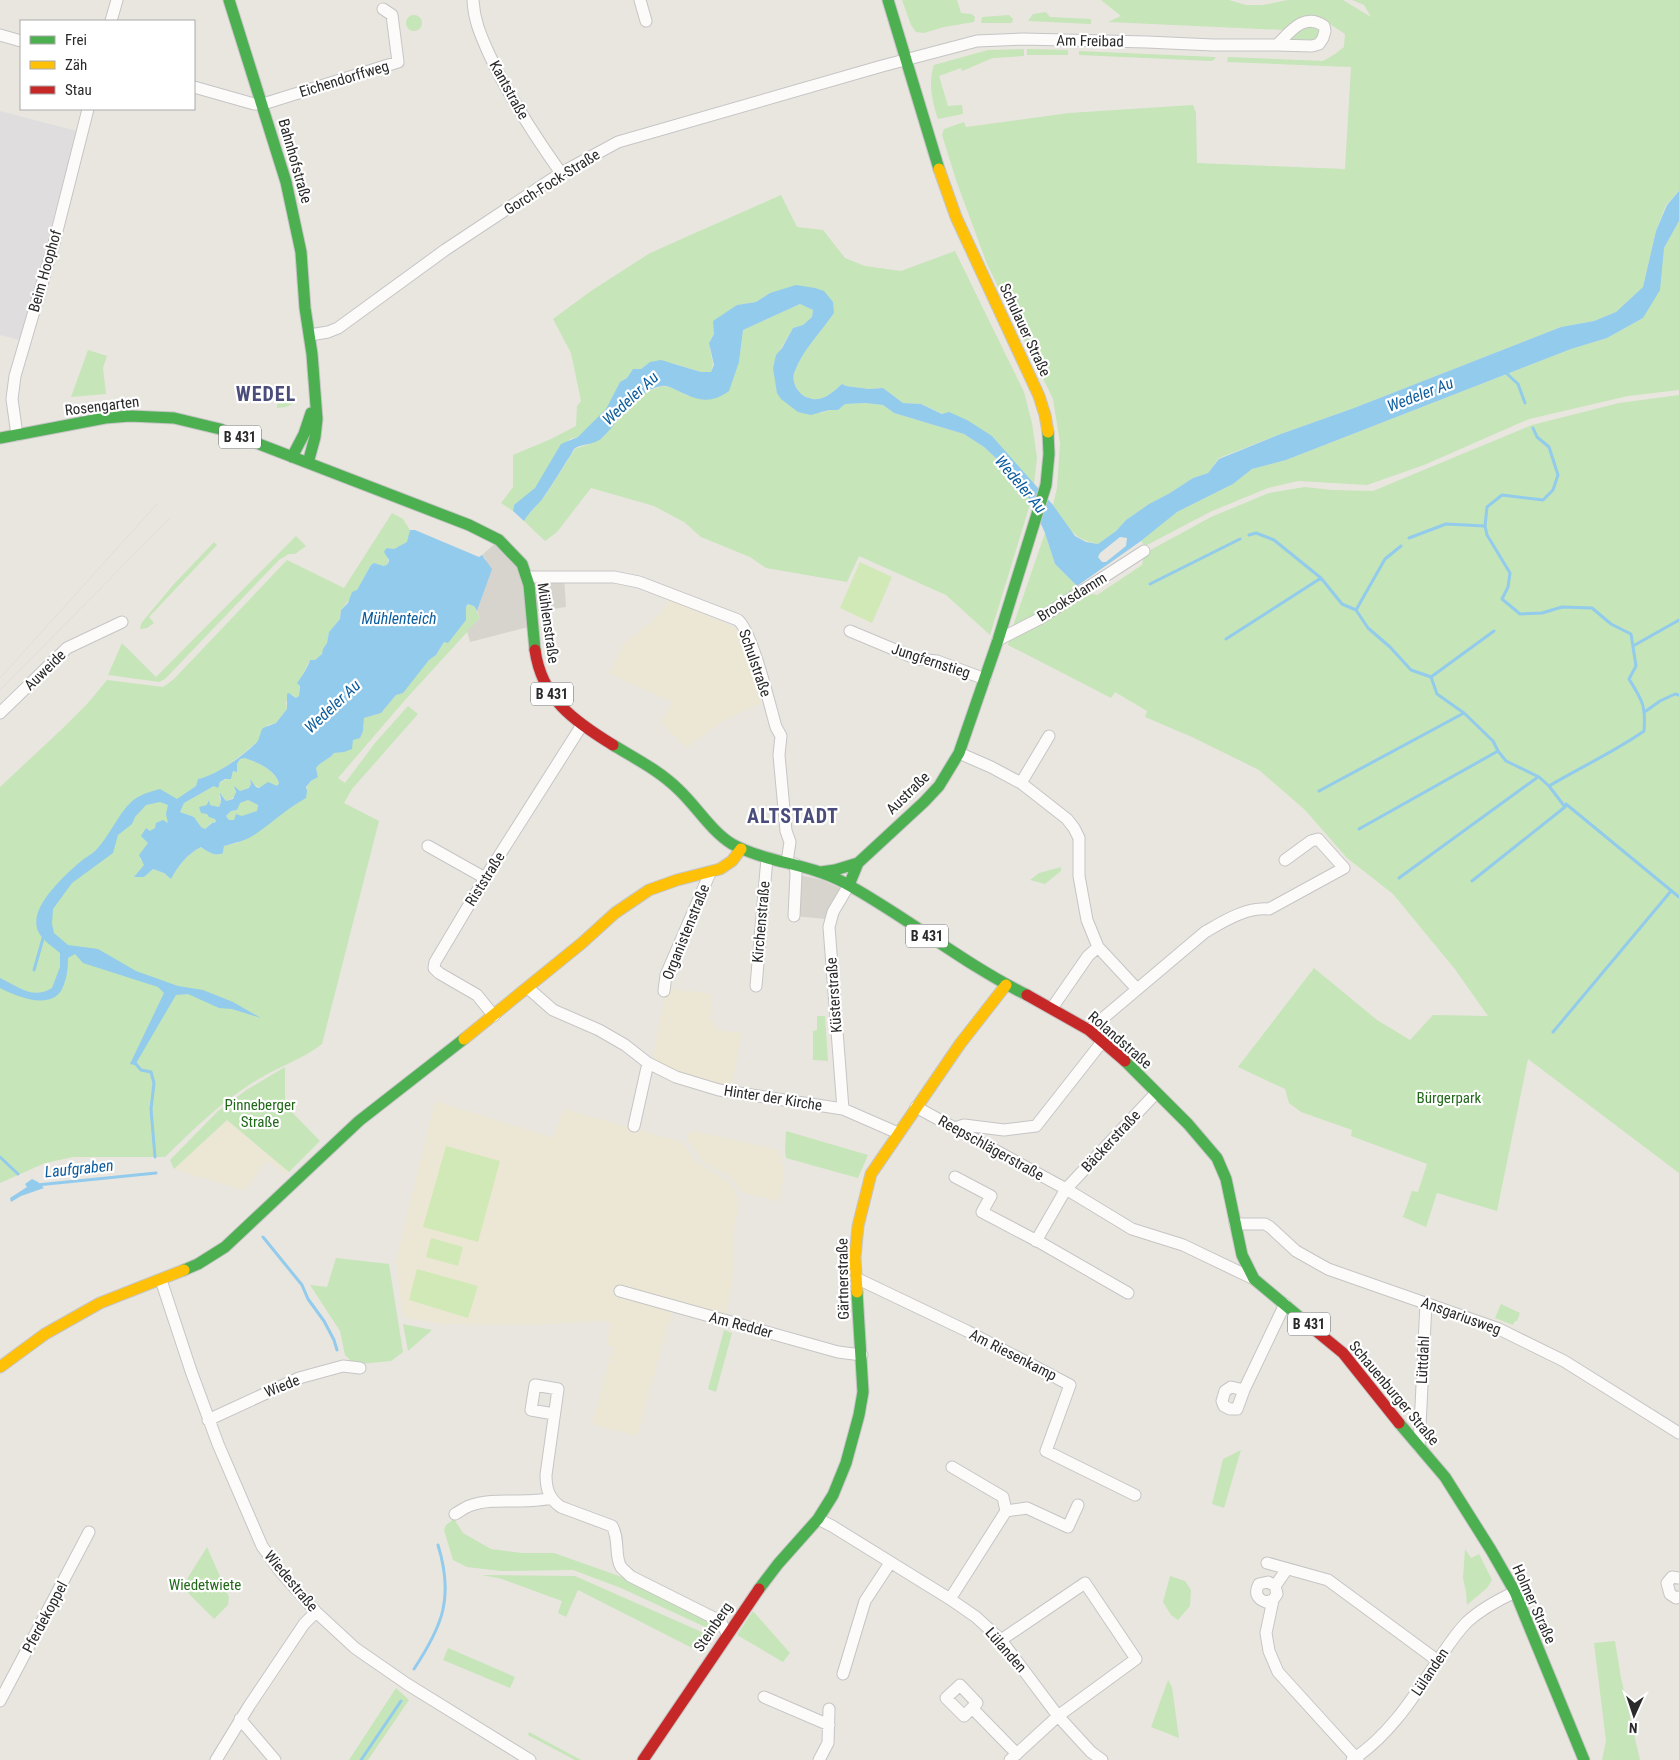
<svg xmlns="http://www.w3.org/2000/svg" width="1679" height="1760" viewBox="0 0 1679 1760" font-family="'Roboto Condensed',sans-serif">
<rect width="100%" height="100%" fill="#e9e6e0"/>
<!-- industrial -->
<path fill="#e0dddf" d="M0,111L77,131L20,340L0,335Z"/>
<!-- education -->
<path fill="#ece7d4" d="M670,600L732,626L739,631L761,703L717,725L686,748L661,723L672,702L609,674L623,644L657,617Z
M666,988L712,994L710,1020L718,1030L742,1033L731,1087L721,1086L652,1063Z
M435,1101L554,1138L563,1109L682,1142L696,1162L728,1181L735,1190L739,1204L733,1234L734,1267L727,1316L675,1301L637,1436L592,1424L613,1347L606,1345L611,1323L602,1321L536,1325L441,1324L403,1317L396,1261Z
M227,1120L289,1172L286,1175L267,1160L245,1191L174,1169Z
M690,1130L779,1150L784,1170L780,1202L741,1192L731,1177L705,1164L687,1139Z"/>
<!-- green -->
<path fill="#c6e5b8" d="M902,0H957L961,13L972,14L975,17L974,22L944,27L924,33L916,32L911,25Z
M1101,0H1229L1246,5H1263L1288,0H1343L1371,17L1364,5L1352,0H1679V191L1666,205L1656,231L1643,287L1616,312L1594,321L1561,327L1354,408L1278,435L1219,458L1208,473L1193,478L1170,493L1149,504L1126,520L1116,531L1098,544C1071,539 1068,526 1053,505L1057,488L1060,443L1053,399L987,264L957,183L942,135L944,129L964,122L966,127L1069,113L1193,105L1196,113L1197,163L1345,169L1351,67L1227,62L1228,57L1323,61L1335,54L1344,47L1345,34L1327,22L1285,30L1108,22L1121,16Z
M1046,12L1050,17L1091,19V24L1028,21L1033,14Z
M1009,15L1013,19L1012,23H981L982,17Z
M406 23a8 8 0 1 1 16 0a8 8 0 1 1-16 0Z
M1321,26L1319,36L1313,42L1287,40L1299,27Z
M1024,49V56L993,58L962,71L961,68L939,76L948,106L962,105L963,114L938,119C932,102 928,82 934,65L988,50Z
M1027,49L1068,50V55H1027Z
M1079,51L1215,57L1216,58L1212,61L1079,55Z
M781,195L797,227L823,230L845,258L865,266L901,271L955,251L1024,392L1032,423L1037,458L1034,484L992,436L921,404L903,403L883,388L869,389L846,386L842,384C833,392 822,403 809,398C798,395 790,381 795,371C802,351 822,331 834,313L770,293L756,302L737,305C730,314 710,334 710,344C709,355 716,361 711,372H701L672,363L650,362L641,369H633L627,378L620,382L606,409L586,431L578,437L570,439L535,488L528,496L514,505L513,511L501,503L513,487V455L551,439L576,426L577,406L581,401L571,353L553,319L591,291L650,253Z
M1679,221V390L1628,396L1529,419L1424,465L1367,485L1298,481L1268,488L1212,511L1145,546L1141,541L1177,512L1233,484L1252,469L1286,460L1571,349L1607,338L1643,318L1664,248Z
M800,304L813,310L812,317L803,325L793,328C786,341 776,353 773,368L821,413L829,410H838L845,404L865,403L883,405L894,413L964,434L984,447L997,459L1031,501L990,635L946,595L859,556L847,582L766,568L750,557L701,537L684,522L654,506L591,488L557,532L545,541L524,521L528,515L545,496L575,449L597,441L602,438L612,425L619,420L625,409L637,397L645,392L663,386L672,388L688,396L739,362L743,330Z
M88,350L107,356L103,368L106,394L71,397Z
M288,395L294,403L286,407L277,408L278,398Z
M1679,395V1173L1528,1059L1497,1211L1437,1193L1426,1227L1403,1217L1412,1191L1418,1192L1427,1164L1351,1136L1352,1130L1301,1112L1289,1103L1285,1089L1238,1067L1314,968L1377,1020L1410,1040L1433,1015L1488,1016L1454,968L1393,894L1347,858L1305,810L1259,770L1192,737L1145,717L1147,711L1115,692L1111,698L1008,645L1010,637L1045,619L1089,593L1097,595L1142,565L1145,553L1211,517L1269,493L1305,487L1332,490L1373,491L1532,425L1619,403Z
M392,513L403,519L410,530L408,542L394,549L388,548V564L384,566L374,563L371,565L357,590L341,610L340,619L329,632L327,643L322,654L315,660H310L300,680L299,697L296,698L292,694L286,702L287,709L276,723L268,725L260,734V738L257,742C240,756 221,774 198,779L196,786L177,800L169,823L150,831L146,828L148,843L140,859L145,865L135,876L144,877L153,869L164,873L171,879C178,866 187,854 201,847C208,852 215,857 223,853L224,846L237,843L305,798C306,786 308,782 318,777L316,768C321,761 329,760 334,753L344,752L353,740L363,731L364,718L381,713L396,695L417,674L429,660L436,655L469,603L474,606L480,618L405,700L338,778L345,783L375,743L408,706L418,714L352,789L344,803L379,821L322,1044C303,1059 278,1067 257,1080C222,1101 194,1129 165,1157H73L45,1163L0,1183V787L62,729L88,703L107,680L163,687L174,679L287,560L344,588Z
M1045,533L1055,564L1077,586V591L1012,629Z
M296,536L306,546L295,554H289L279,560L165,679L159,682L108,675L122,643L156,677Z
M214,542L217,545L149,617L154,623L147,628L140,629L141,624L143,621L174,584Z
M245,758C258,762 274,770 279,783L277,786C263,788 259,791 250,780L251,784L249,788L240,791L235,788C237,796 233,799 226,801L222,795L219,796L221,802L219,807L210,805L209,801L207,814L215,819L216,822L211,823L205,829L201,827L194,817L180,812L184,803L214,786H218C221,780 225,779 231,779L233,771L237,772V764L240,759Z
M248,800L258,805L257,811L234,820H229L226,816L231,811L237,810L239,803Z
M1061,867V871L1045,884L1030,880L1039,873Z
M817,1016H825L828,1061L813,1060V1031L817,1030Z
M285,1067V1105L320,1141L289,1172L227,1120L174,1169L170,1160L218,1111L248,1089Z
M786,1131L868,1155L858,1178L786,1158L785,1150Z
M336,1258L389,1264L403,1352L391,1361L360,1364L351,1361L345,1355L340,1331L310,1285L327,1287Z
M1501,1304L1520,1313L1517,1321H1515L1513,1325L1495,1318Z
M403,1324L432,1330L408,1351Z
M724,1330L732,1333L716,1392L708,1389Z
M1241,1450L1224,1508L1212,1504L1223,1459Z
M454,1519L463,1533L491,1549L522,1553H554L619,1576L715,1622L720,1631L716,1632L621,1588L573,1570L501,1571L467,1567L453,1560L444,1530L446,1525Z
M207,1547L229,1597L228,1605L214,1619L182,1587Z
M1465,1549L1471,1558L1479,1554L1492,1580L1487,1588L1467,1605L1466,1592L1463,1578Z
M482,1575L575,1576L713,1637L704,1654L578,1590L566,1617L558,1613L562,1601L502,1579Z
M1170,1576L1185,1581L1191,1590L1190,1606L1178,1620L1171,1615L1163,1602Z
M753,1611L790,1653L783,1662L737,1635Z
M1615,1641L1621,1678L1640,1760H1602L1606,1741L1594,1643Z
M448,1648L515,1677L510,1688L443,1660Z
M1168,1680L1172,1687L1179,1738L1151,1727Z
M396,1688L409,1700L368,1760H349Z
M529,1732L581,1760H575L528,1735Z"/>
<!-- pitch -->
<path fill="#d1e9b6" d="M860,562L892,577L872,623L840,608Z
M446,1146L500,1161L478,1242L423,1227Z
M431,1238L463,1247L458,1266L426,1257Z
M417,1269L478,1286L468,1318L409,1300Z"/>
<!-- plaza -->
<path fill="#d7d4ce" d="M499,540L525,571L564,577L566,607L531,612L532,626L470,642L467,631L480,618L477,611L484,591L486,559L482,555Z
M796,874L822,880L842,889L826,919L794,916Z"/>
<!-- water -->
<path fill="#92cbec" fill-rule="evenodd" d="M1679,191V221L1664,248L1660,290L1643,318L1607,338L1571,349L1286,460L1252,469L1233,484L1177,512L1141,541L1077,586L1055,564L1045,533L1031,501L997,459L984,447L964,434L894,413L883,405L865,403L845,404L838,410H829L811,415L798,412L781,399L777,393L773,368L776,355L782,348L793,328L803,325L812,317L813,310L800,304L743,330L739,362L729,391C709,405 697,400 676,390C672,388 666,385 662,386C632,392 622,419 602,438C595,445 582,443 574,449C572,452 571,456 568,459C560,472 552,485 543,498C537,506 529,512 524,521L513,511L514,505L535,488L561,444L578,437L606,409L620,382L627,378L633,369H641L650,362L661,360L701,372H711L714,365L709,343L714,334L713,321L737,305L756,302L770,293L796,285L815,288L824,291L833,302L834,313C822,331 802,351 795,371C790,381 798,395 809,398C822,403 833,392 842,384L846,386L869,389L883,388L903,403L921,404L942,414L949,412L967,420L992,436L1053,505L1075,536L1086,542L1098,544L1116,531L1126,520L1149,504L1170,493L1193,478L1208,473L1219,459L1278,435L1354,408L1561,327L1594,321L1616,312L1643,287L1656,231L1667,205ZM1120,537L1127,538L1126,546L1106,562H1102L1098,557L1100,553Z
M410,530H415L479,557L482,555L492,569L477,611L474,606L468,604L466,607V620L448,643L444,642L436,655L429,660L403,693L396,695L381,713L364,718L363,731L360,738L353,740L352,749L344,752L334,753C329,760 321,761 316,768L318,777L311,781L306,787L307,791L306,798C288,808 274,821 257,833C248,840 235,843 224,846L223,853C215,857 208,852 201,847C187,854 178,866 171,879L164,873L153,869L144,877H134L144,865L139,855L148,843L141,836L146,828L150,831L155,828L156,823L163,820L168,823L166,814L168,805L160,802L146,805L135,817L132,824L118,835L113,853L72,883L53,909L52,924L54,933L68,945L98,949L136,971L178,986L203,990L233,1002L261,1018L232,1009L219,1008L188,994L176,995L135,1065L130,1064L164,993L158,987L83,963L75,954L68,958C68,968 67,979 62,989C51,1011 15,996 0,988V978C19,987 33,1000 52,988L60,967V953C53,947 42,940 38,931C28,908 64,876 80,862C84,858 91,855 95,851C110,837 121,806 138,797C145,793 153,791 160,789L177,799L196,786L198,779C217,775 243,756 257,742C260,738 260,732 263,728L276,723L287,709V694L289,693L296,698L299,696L300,686L297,683C300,680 309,665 310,660H315L322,654L323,649L327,643L329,632L340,619L341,610L348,603L352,592L357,590L371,565L374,563L384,566L388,564L389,560L384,552L385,550L387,548L394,549L407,542ZM245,758C257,762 275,770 279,783L277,786L268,782L259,788L256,787L250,779L251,784L249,788L240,791L234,786L236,792L233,799L226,801L220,793L221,802L219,807L210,805L209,800L207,805L199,807L201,813L207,814L209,817L215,819L216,822L212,823L205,829L201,827L194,817L180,812L184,803L214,786L218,788L220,782L225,779H231L233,771L237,772V764L240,759ZM248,800L258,805L257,811L242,816L236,814L234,820H229L226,816L231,811L237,810L240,803Z
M32,1179L38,1182L44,1188L21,1196L11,1202L10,1198L27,1187L25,1184Z"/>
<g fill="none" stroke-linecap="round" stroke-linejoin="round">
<!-- stream -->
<path stroke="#92cbec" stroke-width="3" d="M1504,371L1518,384L1525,403
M1533,428L1537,437L1549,447L1558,475L1553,490L1543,500L1502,495L1487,507L1485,526L1487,535L1510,573L1508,587L1502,599L1520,614L1542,613L1562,607L1592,608L1611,624L1631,634L1636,666L1629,679C1642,700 1646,705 1644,731C1614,752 1581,767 1549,786
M1249,535L1256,533L1274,540L1321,578L1342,604L1356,610L1368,628L1390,647L1411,670L1431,677L1437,694L1464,713L1493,741L1498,751L1506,761L1539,777L1549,786L1565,807L1566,804L1679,897
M1409,538L1446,524L1485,526
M1150,584L1240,539
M1356,610L1385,559L1401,546
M1226,639L1321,578
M1633,646L1679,620
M1431,677L1494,631
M1646,711L1660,701L1675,694L1679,695
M1319,791L1464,713
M1359,829L1498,751
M1399,878L1538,777
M1472,881L1565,807
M34,970L44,935
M1553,1032L1671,891
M135,1063L141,1070L151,1072L154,1083L151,1109L155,1157
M0,1157L18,1174
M37,1185L156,1173
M263,1237L302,1285L308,1299L324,1321L334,1340L337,1350
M414,1669C443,1625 454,1597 438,1545
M361,1760L401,1701"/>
<!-- street casing -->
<g stroke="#c6c5c5" stroke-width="13">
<path id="street" d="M473,0C474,21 481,36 489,54C509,97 534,135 561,173
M640,0L646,21
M111,21L117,0
M0,35L21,41
M194,87L254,104H263L398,62L392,15L383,9
M310,335L328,332L338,328L445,250L561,173L618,142L882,66L977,41L1023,39L1147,42L1213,45H1277L1312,46L1319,44L1323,38L1325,31L1324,26C1304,12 1290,32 1277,45
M17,435L12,399L15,376L54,243L88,109
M527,577H614L639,582L738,620C752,631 770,706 776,727L781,736L779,755L786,831L790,842L787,862
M850,631L917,659L937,661L985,679
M998,640L1039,619L1144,551
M0,713L67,648L122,622
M959,753L991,767L1021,783L1067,819L1074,828L1079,838V876L1087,920L1098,947L1137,989
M1021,783L1049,736
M428,846L485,878
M794,916L796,874L795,864
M756,986L767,858
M528,988L553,1010L599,1030L625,1045L648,1063L676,1077L719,1090L843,1109L898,1133
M664,991L666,975L710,873
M1052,1008L1088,956L1098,947
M494,1016L477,995L439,973L434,968L435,962L485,878L582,725
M1089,1030L1205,932C1224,921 1246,907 1269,909L1344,868L1318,839L1311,841L1285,860
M916,1107L1066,1189L1132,1229L1183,1245L1254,1279
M843,1109L829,927L833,912L849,885
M634,1126L648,1063
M954,1128L964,1125L1004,1130L1036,1126L1102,1042
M955,1177L991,1196L982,1212L1041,1243L1128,1293
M1235,1224H1265L1270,1227L1296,1251L1328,1269L1499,1329L1564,1361L1679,1433
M1036,1241L1066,1189L1156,1093
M856,1278L967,1331L1070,1385L1046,1451L1135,1495
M161,1280L191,1371L218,1444L262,1546L280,1571L316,1612L355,1648L407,1684L530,1760
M620,1291L838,1352L862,1355
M1244,1390L1231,1387L1225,1391L1222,1401L1224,1406L1230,1409H1237L1244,1390L1285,1304
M554,1414L531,1410L535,1385L558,1389L546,1475C546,1489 549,1499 561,1507L612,1526C620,1539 614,1556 621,1567C623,1570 628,1573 630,1576L720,1621L727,1633
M208,1420L299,1378L343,1366L360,1368
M1419,1447L1426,1303
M1006,1511L1027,1508L1068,1527L1078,1505
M455,1514C459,1512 464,1508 469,1506C495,1496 525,1505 552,1498
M818,1519L832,1526L950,1599L976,1617L1001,1640L1058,1716L1091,1752L1102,1760
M1267,1563L1328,1580L1438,1661
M1679,1578L1672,1577L1667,1583L1670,1594L1676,1598L1679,1597
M1275,1586L1268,1582L1259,1584C1254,1593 1257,1599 1266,1602L1273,1600L1277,1594L1275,1586L1287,1569
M950,1599L1006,1511L1003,1497L952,1467
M1273,1600L1266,1633L1269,1651L1278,1672L1358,1760
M1001,1640L1085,1583L1136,1659L1058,1716L1010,1760
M843,1674L865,1601L890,1563
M960,1685L977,1703L964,1716L946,1698Z
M764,1697L829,1725
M0,1701L89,1532
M972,1708L1017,1754
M240,1719L275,1760
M216,1760L249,1706L304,1624L316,1612
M819,1760L828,1743L829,1709
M1352,1760C1389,1736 1413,1698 1437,1662C1446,1649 1455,1634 1467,1622C1481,1609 1498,1600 1515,1592"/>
</g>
<!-- fast casing -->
<g stroke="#c6c5c5" stroke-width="13">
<path id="fast" d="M229,0L286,182L301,252L305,308L312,354L317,419L315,437L308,463
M888,0L939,169
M0,438L105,418L130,416L174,418L220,429L469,525L499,540L522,564L529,585L535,650
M292,457L304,434L311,413
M613,745C636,759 660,771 679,790C697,807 711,831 732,844C767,863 808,863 843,882C906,916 962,963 1027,995
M821,872L835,870L858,863
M849,885L858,863L924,802L939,786L959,753L998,640L1046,485L1049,454L1048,432
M1125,1061L1188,1124L1217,1158L1226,1179L1242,1255L1254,1279L1315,1330
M184,1270L198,1264L225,1247L359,1121L464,1039
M1399,1423L1445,1477L1491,1550L1515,1592L1584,1760
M759,1589L778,1564L818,1519L833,1495L846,1463L859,1415L863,1392L857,1292"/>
</g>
<!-- slow casing -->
<g stroke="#c6c5c5" stroke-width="13">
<path id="slow" d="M939,169L956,217L1039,396L1045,415L1048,432
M464,1039L582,943L615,913L649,890L677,880L720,869L732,861L741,849
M857,1292L855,1257L858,1226L871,1174L960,1044L1006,985
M0,1367L45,1334L100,1303L184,1270"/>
</g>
<!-- jam casing -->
<g stroke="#c6c5c5" stroke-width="13">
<path id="jam" d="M535,650C542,699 574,721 613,745
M1027,995L1089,1030L1125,1061
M1315,1330L1343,1353L1399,1423
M643,1760L759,1589"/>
</g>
<!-- street -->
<use href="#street" stroke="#fcfbfa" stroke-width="11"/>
<!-- fast -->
<use href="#fast" stroke="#4caf50" stroke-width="11"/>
<!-- slow -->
<use href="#slow" stroke="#ffc107" stroke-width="11"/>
<!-- jam -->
<use href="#jam" stroke="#c62828" stroke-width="11"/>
<!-- tram -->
<path stroke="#dedede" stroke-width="1" d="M0,678L157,504
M0,690L169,519"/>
</g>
<g text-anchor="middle" stroke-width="4.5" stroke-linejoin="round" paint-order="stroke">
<!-- shield labels -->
<g fill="#fff" stroke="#6a6a6a" stroke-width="1">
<rect x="219" y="425.5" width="42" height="23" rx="4"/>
<rect x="531" y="682.5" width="42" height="23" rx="4"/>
<rect x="906" y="924.5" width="42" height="23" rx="4"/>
<rect x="1288" y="1312.5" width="42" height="23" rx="4"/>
</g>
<g font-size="14" font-weight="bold" fill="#2a2a2a">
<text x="240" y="442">B 431</text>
<text x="552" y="699">B 431</text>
<text x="927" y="941">B 431</text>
<text x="1309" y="1329">B 431</text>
</g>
<!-- street labels -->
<g font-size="15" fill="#2a2a2a" stroke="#fff">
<text transform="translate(1090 41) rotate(1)" y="5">Am Freibad</text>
<text transform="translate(344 79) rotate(-17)" y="5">Eichendorffweg</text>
<text transform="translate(509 90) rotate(61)" y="5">Kantstraße</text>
<text transform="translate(295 161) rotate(74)" y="5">Bahnhofstraße</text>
<text transform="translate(552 182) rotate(-32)" y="5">Gorch-Fock-Straße</text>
<text transform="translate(45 271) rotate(-74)" y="5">Beim Hoophof</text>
<text transform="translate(1025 330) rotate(65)" y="5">Schulauer Straße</text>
<text transform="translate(102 406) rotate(-7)" y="5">Rosengarten</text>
<text transform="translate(1072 597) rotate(-32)" y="5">Brooksdamm</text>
<text transform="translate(548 623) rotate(82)" y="5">Mühlenstraße</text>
<text transform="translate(931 661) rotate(18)" y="5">Jungfernstieg</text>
<text transform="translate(755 663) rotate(71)" y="5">Schulstraße</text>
<text transform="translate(45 670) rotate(-44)" y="5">Auweide</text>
<text transform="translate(908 793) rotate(-44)" y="5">Austraße</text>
<text transform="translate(485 879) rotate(-58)" y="5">Riststraße</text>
<text transform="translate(761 922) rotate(-85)" y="5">Kirchenstraße</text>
<text transform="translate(686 932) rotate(-68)" y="5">Organistenstraße</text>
<text transform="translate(834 995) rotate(-94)" y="5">Küsterstraße</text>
<text transform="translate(1120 1040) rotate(41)" y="5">Rolandstraße</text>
<text transform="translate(773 1098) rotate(9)" y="5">Hinter der Kirche</text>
<text transform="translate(1111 1141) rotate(-47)" y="5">Bäckerstraße</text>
<text transform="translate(991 1148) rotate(29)" y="5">Reepschlägerstraße</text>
<text transform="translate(843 1279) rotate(-91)" y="5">Gärtnerstraße</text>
<text transform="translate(1461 1316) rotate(20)" y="5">Ansgariusweg</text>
<text transform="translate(741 1325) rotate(15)" y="5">Am Redder</text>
<text transform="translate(1013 1355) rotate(27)" y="5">Am Riesenkamp</text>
<text transform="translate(1423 1360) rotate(-87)" y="5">Lüttdahl</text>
<text transform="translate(282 1386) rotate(-22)" y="5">Wiede</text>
<text transform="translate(1394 1393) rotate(50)" y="5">Schauenburger Straße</text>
<text transform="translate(291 1581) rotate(50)" y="5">Wiedestraße</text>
<text transform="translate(1534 1604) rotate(66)" y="5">Holmer Straße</text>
<text transform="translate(45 1617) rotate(-62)" y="5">Pferdekoppel</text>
<text transform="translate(713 1627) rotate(-56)" y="5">Steinberg</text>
<text transform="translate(1006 1650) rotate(49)" y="5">Lülanden</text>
<text transform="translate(1430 1672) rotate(-56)" y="5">Lülanden</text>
</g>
<!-- park labels -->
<g font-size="15" fill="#216919" stroke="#fff">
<text x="1449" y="1103">Bürgerpark</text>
<text x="260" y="1110">Pinneberger<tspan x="260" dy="17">Straße</tspan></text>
<text x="205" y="1590">Wiedetwiete</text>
</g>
<!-- water labels -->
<g font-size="16" font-style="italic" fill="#0b5c9e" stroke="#fff">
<text transform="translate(1420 394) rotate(-21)" y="6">Wedeler Au</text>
<text transform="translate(630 398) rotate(-43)" y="6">Wedeler Au</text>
<text transform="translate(1021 484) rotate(50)" y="6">Wedeler Au</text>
<text x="399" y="624">Mühlenteich</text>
<text transform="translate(332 706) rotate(-43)" y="6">Wedeler Au</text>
<text transform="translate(79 1168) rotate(-6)" y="6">Laufgraben</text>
</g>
<!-- district labels -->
<g font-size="20" font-weight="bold" letter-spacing="1" fill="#4a4d7c" stroke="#fff">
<text x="266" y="401">WEDEL</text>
<text x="793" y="823">ALTSTADT</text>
</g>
</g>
<!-- legend -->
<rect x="20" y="20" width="175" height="90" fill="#ffffff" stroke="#aaaaaa"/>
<rect x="30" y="36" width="25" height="8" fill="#4caf50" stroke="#aaaaaa"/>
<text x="65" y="45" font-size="15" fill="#2a2a2a">Frei</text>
<rect x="30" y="61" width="25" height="8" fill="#ffc107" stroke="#aaaaaa"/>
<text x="65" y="70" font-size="15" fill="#2a2a2a">Zäh</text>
<rect x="30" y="86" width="25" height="8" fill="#c62828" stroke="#aaaaaa"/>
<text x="65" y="95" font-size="15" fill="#2a2a2a">Stau</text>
<!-- north arrow -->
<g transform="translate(1634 1715) rotate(183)" stroke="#ffffff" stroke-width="4" paint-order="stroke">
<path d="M0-4L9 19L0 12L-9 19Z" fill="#2a2a2a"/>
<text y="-8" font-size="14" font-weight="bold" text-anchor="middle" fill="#2a2a2a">N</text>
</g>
</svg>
